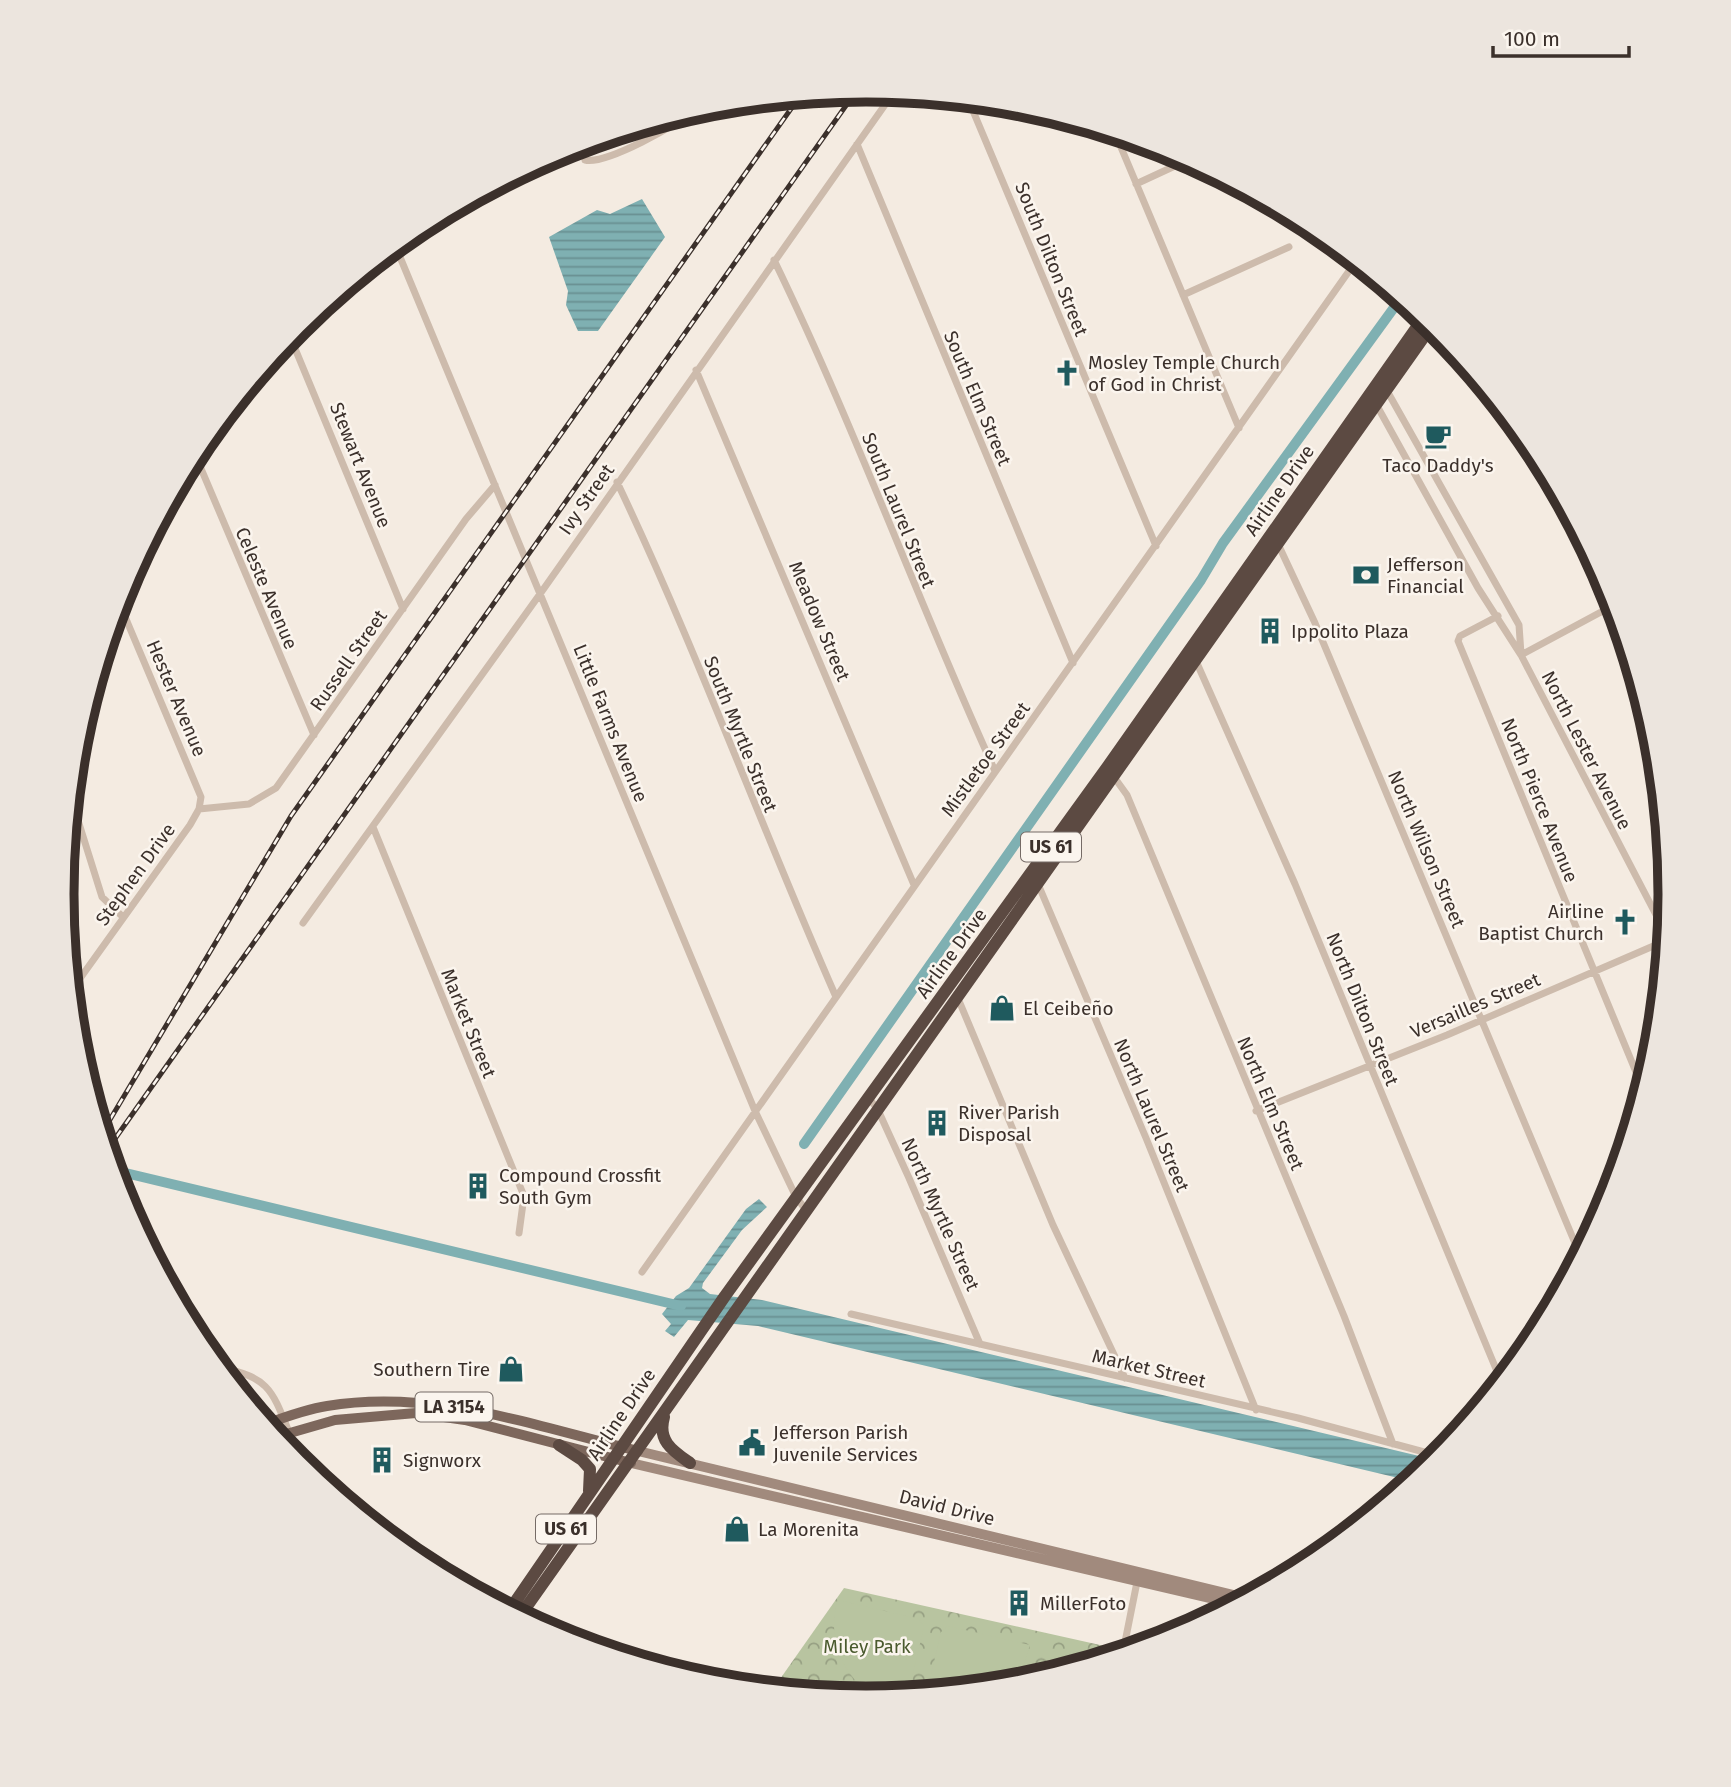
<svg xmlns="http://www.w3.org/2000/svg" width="1731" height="1787" viewBox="0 0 1731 1787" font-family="'Fira Sans',sans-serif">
<defs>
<pattern id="forest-crowns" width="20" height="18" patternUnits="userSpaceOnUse" patternTransform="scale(1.75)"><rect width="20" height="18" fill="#b8c4a0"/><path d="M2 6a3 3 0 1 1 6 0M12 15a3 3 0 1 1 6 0" fill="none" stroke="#97a083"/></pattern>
<pattern id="water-rules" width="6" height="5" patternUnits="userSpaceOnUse" patternTransform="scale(1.75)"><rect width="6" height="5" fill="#7fb0b2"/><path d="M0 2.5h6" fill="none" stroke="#699091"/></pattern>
</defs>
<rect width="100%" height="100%" fill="#f4ebe1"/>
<!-- forest -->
<path fill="url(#forest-crowns)" d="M844,1588L1118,1649L1117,1654L1022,1682L865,1698L773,1689Z"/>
<!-- garden -->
<path fill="#b8c4a0" d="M838,1600L919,1619L924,1627L908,1694L874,1697C842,1675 826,1638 838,1600Z
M948,1626L1030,1645L1022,1669L1013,1683L927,1692L941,1632Z"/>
<!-- water -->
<path fill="url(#water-rules)" d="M642,199L665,237L598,331H578L566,305L568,291L549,237L597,210L610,214Z
M759,1199L767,1207L742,1230L703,1283L702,1288L710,1294L762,1300L1436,1460L1411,1481L758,1326L688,1320L674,1337L665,1331L671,1324L662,1314L676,1296L689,1288L746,1209Z"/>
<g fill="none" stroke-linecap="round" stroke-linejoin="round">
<!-- canal -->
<path stroke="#7fb0b2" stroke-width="10" d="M804,1144L1201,580L1223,543L1401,298
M113,1170L681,1306"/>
<!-- street -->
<path stroke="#cdbbac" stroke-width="7" d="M968,99L1156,546
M639,126L645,140
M1115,133L1239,428
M857,144L1073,663
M585,160C606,165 679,124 696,109
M1136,184L1190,159
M395,245L755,1111L796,1197L806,1210
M1350,256L1354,264L1389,288
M774,260C855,427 918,602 995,771
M1183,295L1289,247
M289,334L403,609
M696,370L914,885
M1386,389L1519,625L1521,654
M1376,404L1478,588L1521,655L1666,934
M194,452L314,735
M617,482C697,650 761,827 836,997
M1278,544L1315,623L1580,1255
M1498,616L1460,636L1458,641L1643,1089
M110,626L127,621
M1521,655L1614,605
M1196,661L1295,884L1501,1381
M1114,777L1127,795L1344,1316L1393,1444
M71,798L102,897L123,917
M199,809L249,804L276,788L466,519L495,485
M373,827L524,1196L519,1233
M1038,884L1146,1138L1256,1410
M303,923L540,594L894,92
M71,991L190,825L199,809L201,797L118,600
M957,996L1053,1225L1125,1378
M869,1098L878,1110L909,1178L980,1344
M1256,1111L1447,1035L1665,941
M642,1272L1354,264
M851,1314L1298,1418L1439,1456
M219,1367C268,1378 271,1387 289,1432
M1123,1652L1138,1577"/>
<!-- secondary -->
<path stroke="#a18a7d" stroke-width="10" d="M638,1451L1246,1598
M631,1463L1235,1604"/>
<!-- primary -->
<path stroke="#7d675c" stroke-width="10" d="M266,1424C285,1417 307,1409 327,1406C434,1388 537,1427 638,1451
M276,1437L335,1420L416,1413L465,1420L631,1463"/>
<!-- highway -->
<path stroke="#5c4a42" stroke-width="12" d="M664,1417C657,1441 673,1451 690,1463
M559,1445L582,1460L590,1469L589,1491
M509,1611L725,1296L1108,766L1424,317
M520,1616L1433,324"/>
<!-- rail casing -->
<g stroke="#3b302b" stroke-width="5">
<path id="rail" d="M102,1133L291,816L800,96
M107,1150L857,90"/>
</g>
<!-- rail -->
<use href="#rail" stroke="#fbf5ee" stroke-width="2.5" stroke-dasharray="8" stroke-linecap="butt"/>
</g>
<!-- icons -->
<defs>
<g id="church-bare" transform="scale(2.1)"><path d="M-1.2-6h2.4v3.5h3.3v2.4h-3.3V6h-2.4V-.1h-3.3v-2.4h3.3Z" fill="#1f5a5e" stroke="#fbf5ee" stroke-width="2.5" paint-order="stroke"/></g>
<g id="cafe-bare" transform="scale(2.1)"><path d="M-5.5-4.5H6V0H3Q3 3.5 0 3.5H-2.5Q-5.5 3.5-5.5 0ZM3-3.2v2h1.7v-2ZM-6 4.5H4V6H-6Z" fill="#1f5a5e" stroke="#fbf5ee" stroke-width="2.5" paint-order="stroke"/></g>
<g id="bank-bare" transform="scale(2.1)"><path d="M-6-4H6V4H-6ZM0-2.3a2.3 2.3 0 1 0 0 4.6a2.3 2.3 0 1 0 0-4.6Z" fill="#1f5a5e" stroke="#fbf5ee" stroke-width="2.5" paint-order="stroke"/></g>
<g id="building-bare" transform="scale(2.1)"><path d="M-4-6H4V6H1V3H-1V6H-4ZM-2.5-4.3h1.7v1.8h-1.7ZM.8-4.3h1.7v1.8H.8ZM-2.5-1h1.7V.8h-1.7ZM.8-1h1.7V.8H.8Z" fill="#1f5a5e" stroke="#fbf5ee" stroke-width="2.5" paint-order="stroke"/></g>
<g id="shop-bare" transform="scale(2.1)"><path d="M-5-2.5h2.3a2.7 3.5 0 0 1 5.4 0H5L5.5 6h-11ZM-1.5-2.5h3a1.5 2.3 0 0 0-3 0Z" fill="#1f5a5e" stroke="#fbf5ee" stroke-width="2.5" paint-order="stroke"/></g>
<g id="civic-bare" transform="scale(2.1)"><path d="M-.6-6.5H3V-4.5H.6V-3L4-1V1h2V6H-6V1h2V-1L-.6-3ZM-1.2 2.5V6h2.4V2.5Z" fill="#1f5a5e" stroke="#fbf5ee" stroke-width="2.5" paint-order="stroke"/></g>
</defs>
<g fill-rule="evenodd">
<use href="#church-bare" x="1067" y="373"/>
<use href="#cafe-bare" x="1438" y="436"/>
<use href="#bank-bare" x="1366" y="575"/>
<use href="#building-bare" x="1270" y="631"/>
<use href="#church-bare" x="1625" y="922"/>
<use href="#shop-bare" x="1002" y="1008"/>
<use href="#building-bare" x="937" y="1123"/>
<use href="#building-bare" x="478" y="1186"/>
<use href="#shop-bare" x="511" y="1369"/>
<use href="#civic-bare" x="752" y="1443"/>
<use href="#building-bare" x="382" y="1460"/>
<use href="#shop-bare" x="737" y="1529"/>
<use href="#building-bare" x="1019" y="1603"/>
</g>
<g text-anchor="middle" stroke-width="5" stroke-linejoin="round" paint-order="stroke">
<!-- shield labels -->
<g fill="#fbf5ee" stroke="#756b66" stroke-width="2">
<rect x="1021" y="832.5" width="60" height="29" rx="5"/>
<rect x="415.5" y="1392.5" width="77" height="29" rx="5"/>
<rect x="536" y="1514.5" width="60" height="29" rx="5"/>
</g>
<g font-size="18" font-weight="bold" fill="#3b302b">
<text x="1051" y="853">US 61</text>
<text x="454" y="1413">LA 3154</text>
<text x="566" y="1535">US 61</text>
</g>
<!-- street labels -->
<g font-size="19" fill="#3b302b" stroke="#fbf5ee">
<text transform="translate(1052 259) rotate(68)" y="7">South Dilton Street</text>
<text transform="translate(978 398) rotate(67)" y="7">South Elm Street</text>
<text transform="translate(361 465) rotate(68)" y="7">Stewart Avenue</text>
<text transform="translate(1279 490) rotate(-55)" y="7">Airline Drive</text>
<text transform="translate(586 499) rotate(-55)" y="7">Ivy Street</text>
<text transform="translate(899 510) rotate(68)" y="7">South Laurel Street</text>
<text transform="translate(267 588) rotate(67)" y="7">Celeste Avenue</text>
<text transform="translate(820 621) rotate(67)" y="7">Meadow Street</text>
<text transform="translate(348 660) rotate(-55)" y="7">Russell Street</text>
<text transform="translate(177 698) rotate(67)" y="7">Hester Avenue</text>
<text transform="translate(611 723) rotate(68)" y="7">Little Farms Avenue</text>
<text transform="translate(741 734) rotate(68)" y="7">South Myrtle Street</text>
<text transform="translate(1587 750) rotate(63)" y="7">North Lester Avenue</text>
<text transform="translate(985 759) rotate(-54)" y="7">Mistletoe Street</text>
<text transform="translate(1540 800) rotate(68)" y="7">North Pierce Avenue</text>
<text transform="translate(1427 849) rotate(67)" y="7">North Wilson Street</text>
<text transform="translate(135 874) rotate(-54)" y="7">Stephen Drive</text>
<text transform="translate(951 953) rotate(-54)" y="7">Airline Drive</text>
<text transform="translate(1475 1005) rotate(-23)" y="7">Versailles Street</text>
<text transform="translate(1363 1009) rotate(68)" y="7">North Dilton Street</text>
<text transform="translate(469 1023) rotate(68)" y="7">Market Street</text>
<text transform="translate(1271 1103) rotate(67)" y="7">North Elm Street</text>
<text transform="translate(1152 1115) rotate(67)" y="7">North Laurel Street</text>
<text transform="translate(941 1214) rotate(66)" y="7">North Myrtle Street</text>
<text transform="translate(1149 1368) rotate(13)" y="7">Market Street</text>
<text transform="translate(621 1414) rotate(-56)" y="7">Airline Drive</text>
<text transform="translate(947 1507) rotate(14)" y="7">David Drive</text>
</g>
<!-- poi labels -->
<g font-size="19" fill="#3b302b" stroke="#fbf5ee" text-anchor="start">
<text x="1088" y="369">Mosley Temple Church<tspan x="1088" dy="22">of God in Christ</tspan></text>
<text x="1438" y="472" text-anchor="middle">Taco Daddy's</text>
<text x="1387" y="571">Jefferson<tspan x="1387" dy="22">Financial</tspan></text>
<text x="1291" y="638">Ippolito Plaza</text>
<text x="1604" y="918" text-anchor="end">Airline<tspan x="1604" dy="22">Baptist Church</tspan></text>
<text x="1023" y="1015">El Ceibeño</text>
<text x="958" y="1119">River Parish<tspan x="958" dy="22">Disposal</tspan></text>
<text x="499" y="1182">Compound Crossfit<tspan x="499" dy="22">South Gym</tspan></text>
<text x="490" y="1376" text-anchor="end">Southern Tire</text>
<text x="773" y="1439">Jefferson Parish<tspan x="773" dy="22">Juvenile Services</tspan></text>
<text x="403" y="1467">Signworx</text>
<text x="758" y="1536">La Morenita</text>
<text x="1040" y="1610">MillerFoto</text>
</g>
<!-- park labels -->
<g font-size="19" fill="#4a5a2e" stroke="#fbf5ee">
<text x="867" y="1653">Miley Park</text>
</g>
</g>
<!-- crop -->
<path d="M0 0H1731V1787H0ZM74 894a792 792 0 1 1 1584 0a792 792 0 1 1-1584 0Z" fill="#ece5de" fill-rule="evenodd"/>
<path fill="none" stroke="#3b302b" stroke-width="9" d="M74 894a792 792 0 1 1 1584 0a792 792 0 1 1-1584 0Z"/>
<!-- scale -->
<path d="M1493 46v10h136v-10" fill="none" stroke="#3b302b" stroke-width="3.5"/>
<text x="1504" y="46" font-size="21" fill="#3b302b" stroke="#fbf5ee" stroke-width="5" paint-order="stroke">100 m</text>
</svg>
